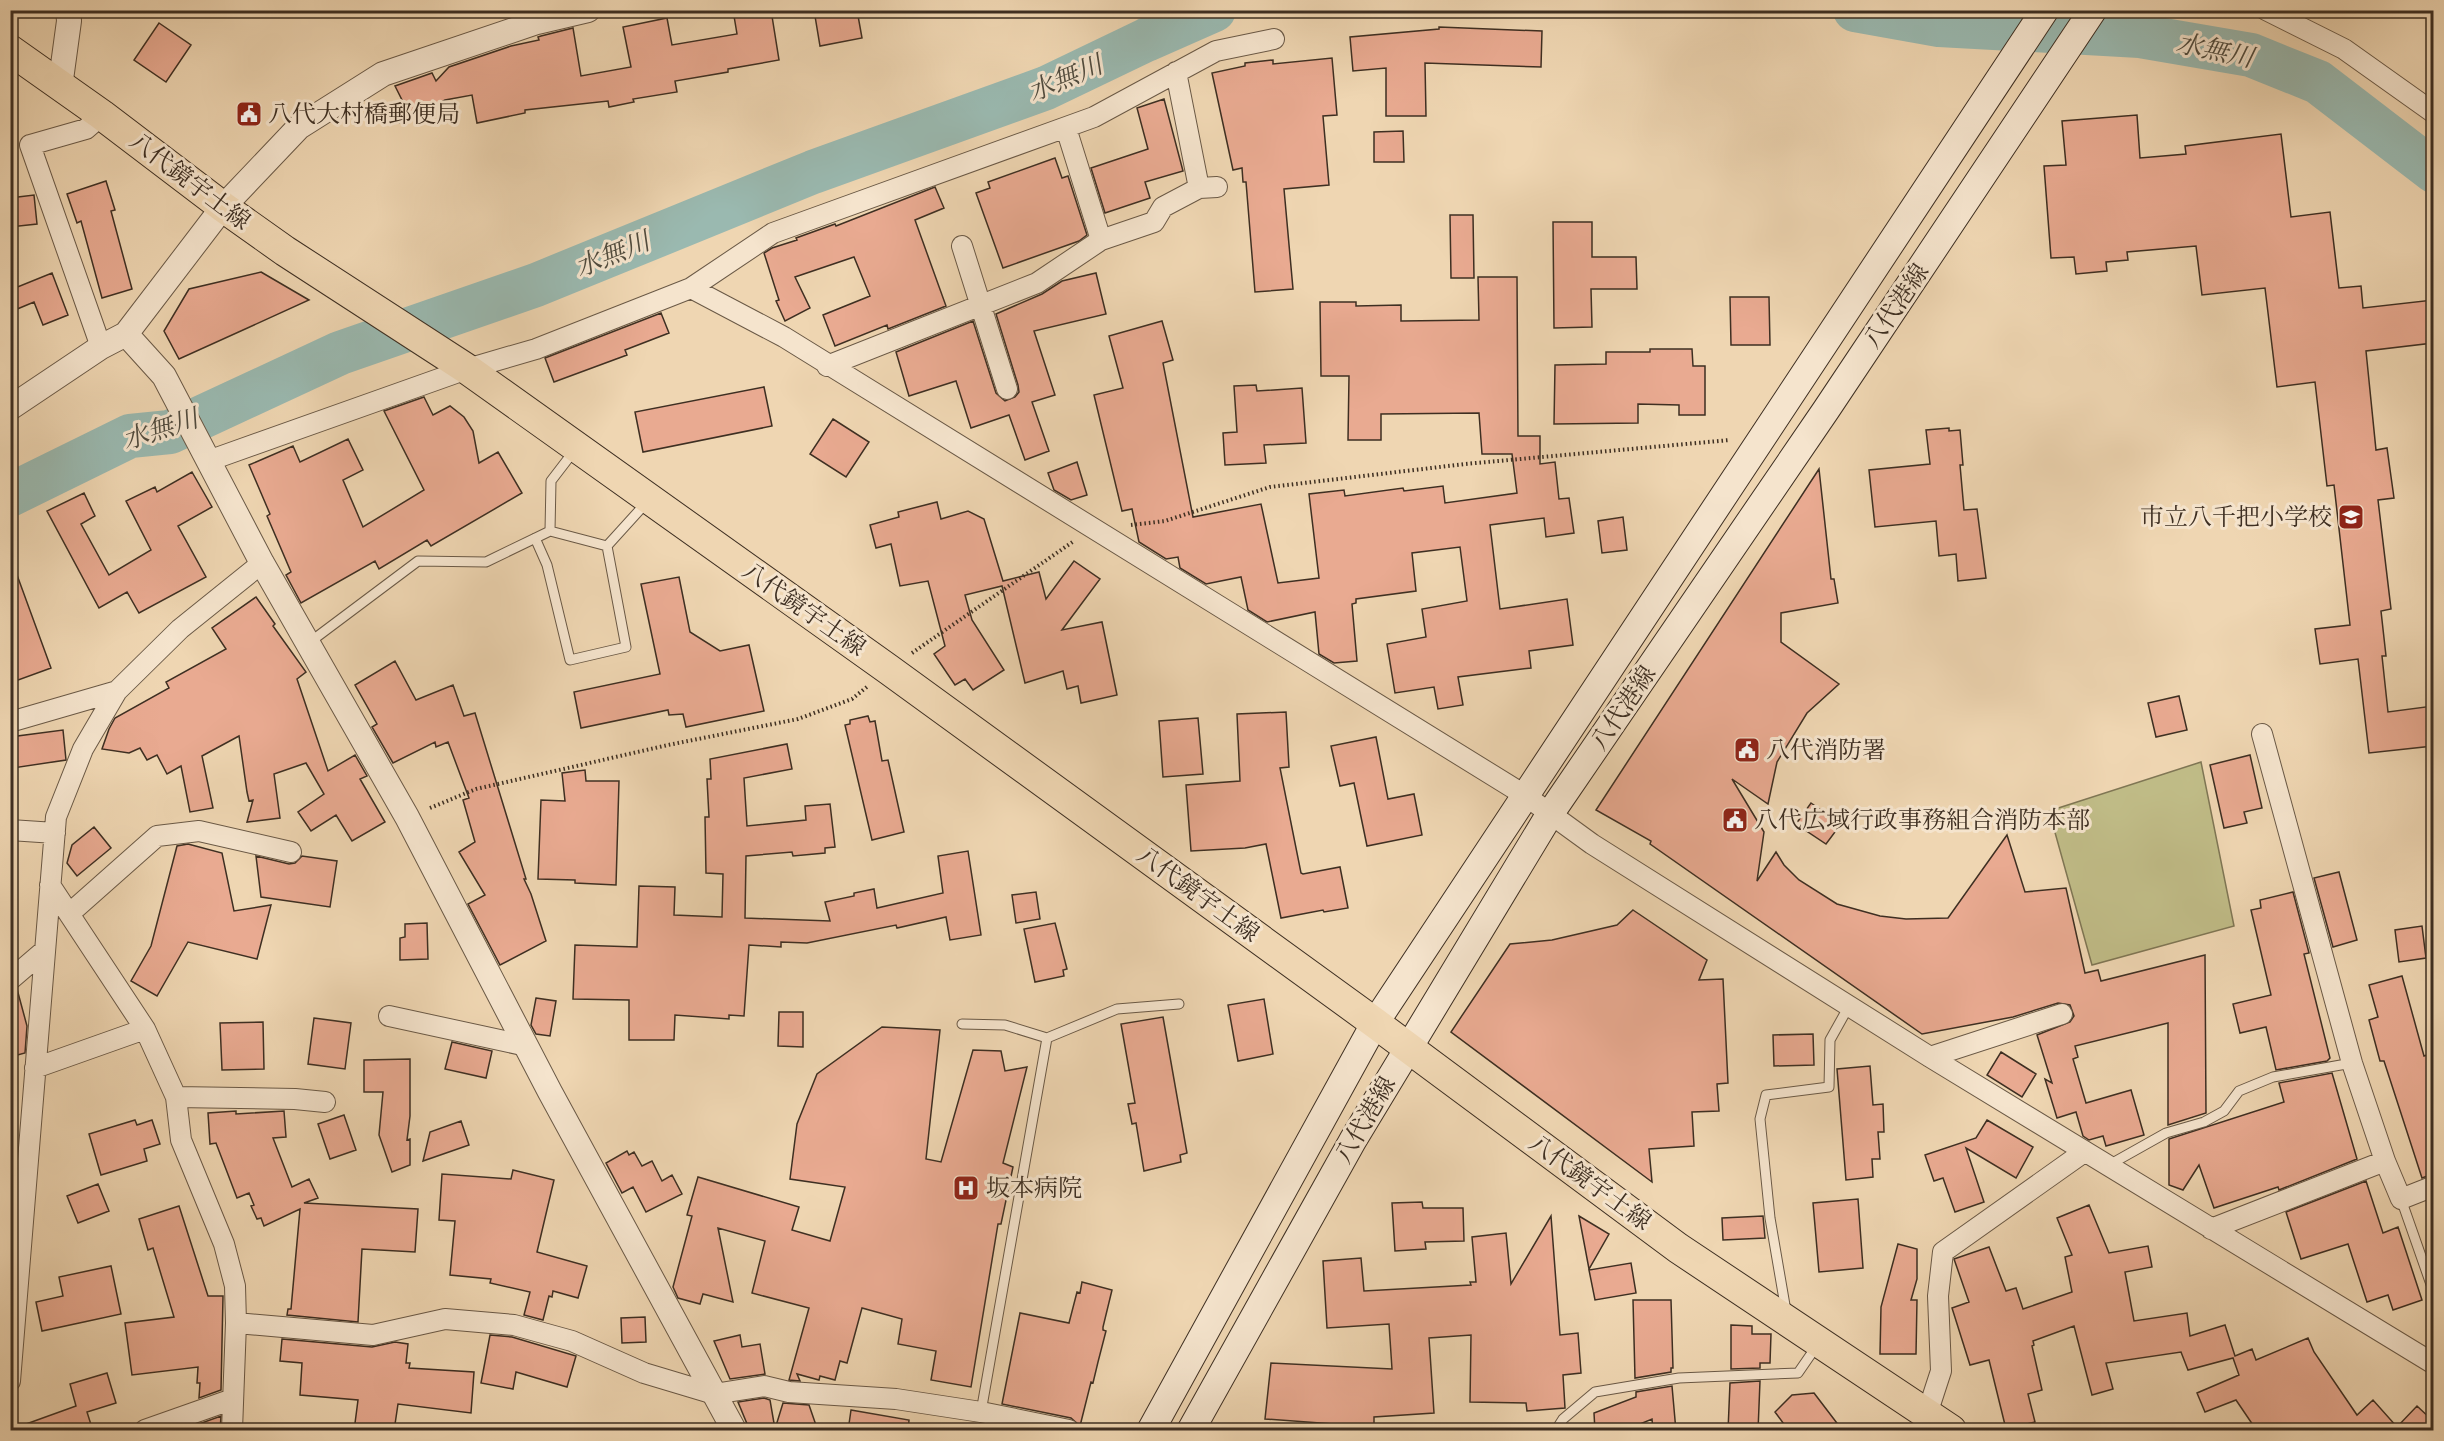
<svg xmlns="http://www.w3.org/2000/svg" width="2444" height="1441" viewBox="0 0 2444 1441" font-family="'Gentium Book Plus','Noto Serif JP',serif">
<rect width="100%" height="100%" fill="#efd6b2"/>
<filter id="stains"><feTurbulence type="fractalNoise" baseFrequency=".00333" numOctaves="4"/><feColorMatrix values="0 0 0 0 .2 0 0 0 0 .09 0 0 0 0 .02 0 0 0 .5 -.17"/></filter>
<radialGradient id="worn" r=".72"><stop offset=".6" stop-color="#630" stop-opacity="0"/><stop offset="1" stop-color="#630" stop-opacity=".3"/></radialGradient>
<!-- green -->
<path fill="#c0bc87" stroke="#7f7654" stroke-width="1.5" d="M2201,762L2234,926L2092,965L2049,811Z"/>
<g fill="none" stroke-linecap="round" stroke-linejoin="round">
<!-- river -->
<path stroke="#9ab9b0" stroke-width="44" d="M1855,10L1939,25L2140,36L2251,55L2318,82L2434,171
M10,495L130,436L170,432L340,353L536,285L813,172L1046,88L1146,40L1214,10"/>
</g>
<!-- building -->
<path fill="#e9aa91" stroke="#3e2f22" stroke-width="1.5" d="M733,10H771L779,60L728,69V72L675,81L677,92L633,99L634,102L609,107L608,101L525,110V113L477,123L472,95L445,100L399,123L398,121L407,110L395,86L432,73L436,81L449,67L511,46L539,40L538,37L541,36L573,28L581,76L631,67L623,27L667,18L672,45L737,34Z
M814,10H857L862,38L820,46Z
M159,23L191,45L166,82L134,60Z
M1439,27L1542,31L1541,67L1425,63L1426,116H1386V68L1353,71L1350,37L1439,29Z
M1332,58L1337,115L1323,116L1329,185L1284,189L1293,289L1255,292L1246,182H1243L1242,168L1233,170L1212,73L1245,66V63L1273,60V64Z
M1164,99L1183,171L1145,182L1150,198L1105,213L1091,168L1148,149L1137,108Z
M2137,115L2140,158L2186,154L2185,146L2281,134L2291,217L2330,212L2339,288L2361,286L2363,308L2433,300V343L2366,351L2376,450L2387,448L2394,498L2378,500L2391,609L2381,611L2386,656H2382L2388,712L2433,706V746L2369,753L2358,659L2320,664L2315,629L2350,625L2334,485L2327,486L2315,382L2277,387L2265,288L2202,295L2196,246L2127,252L2128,260L2106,262L2107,271L2076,274L2074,257L2051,258L2044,166L2066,165L2062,121Z
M1403,131L1404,162H1374V132Z
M1055,158L1062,178L1068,176L1087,235L1079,241L1003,268L976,193L990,188L988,182Z
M106,181L115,210L111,211L132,289L102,298L81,221L77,223L67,194Z
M935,187L944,208L915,220L946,306L888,329L887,325L835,346L823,315L870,296L854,257L795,277L810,308L785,321L776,301L779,300L764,253L772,248L797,240L796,238L835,224L836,226Z
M34,195L37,224L10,227V198Z
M1450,215H1473L1474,278H1451Z
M1553,222H1592V257H1636L1637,289H1591L1592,327L1554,328Z
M261,272L309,300L179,359L164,331L189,289Z
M52,273L68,315L43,325L34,302L10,312V290Z
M1096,273L1106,314L1034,331L1055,395L1032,402L1049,451L1025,460L1009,415L971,428L956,381L909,396L896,352L973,321L996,393L1005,401L1015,397L1019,392L1018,385L996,314L1042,294L1062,281Z
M1478,277H1517L1518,436H1540V464L1555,462L1559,499L1569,498L1574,533L1546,537L1544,518L1490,525L1500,609L1567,599L1573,645L1529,651L1531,668L1458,677L1463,705L1438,709L1434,687L1395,693L1387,644L1426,637L1422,609L1467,601L1460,547L1412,553L1416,591L1356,599V603L1352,604L1357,661L1334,663L1319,654L1315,612L1267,622L1248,610L1241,577L1206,584L1180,568L1178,557L1166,559L1139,542L1132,509L1122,511L1094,395L1123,388L1109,336L1162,321L1173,360L1163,363L1193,517L1261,504L1278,583L1319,578L1309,494L1344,490L1345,496L1403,488L1404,491L1443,486L1445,503L1517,493L1512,454H1482L1479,413L1381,414V440H1348L1349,376H1321L1320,302H1356V306L1401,305V321L1479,320Z
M1730,297H1769L1770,345H1731Z
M661,313L669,333L625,350L627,355L554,382L545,358Z
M1650,349H1692L1693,366H1705V415H1679V405L1638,404V423L1554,424L1555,365L1606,364V352H1650Z
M1256,385L1257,391L1302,388L1306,443L1264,445L1266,463L1225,465L1223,433L1237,432L1234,386Z
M764,387L772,426L643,452L635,412Z
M424,397L433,415L450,406L464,417L473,431L479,463L498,452L522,493L431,546L427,540L379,569L375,561L301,603L286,575L291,572L267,516L270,514L249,465L293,446L300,462L348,439L363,470L343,480L363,527L424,490L384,411Z
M833,419L869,442L846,477L810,454Z
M1949,428V431L1960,430L1963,465H1960L1964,510L1977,509L1986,578L1958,581L1956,554L1939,556L1936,521L1875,527L1869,470L1930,464L1926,430Z
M1077,462L1087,495L1071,500L1054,490L1048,473Z
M1819,469L1831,579H1834L1838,603L1781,613V642L1839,684L1807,713L1777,762L1768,804L1732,779L1764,832L1757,881L1776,852L1784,865L1799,880L1837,904L1880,916L1906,919L1948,918L2007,835L2025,892L2066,888L2085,973L2098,970L2101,981L2205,955L2206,1113L2168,1125V1023L2075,1046L2078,1057L2073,1059L2086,1103L2131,1090L2144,1135L2106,1146L2103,1136L2089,1140L2083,1136L2076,1112L2057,1118L2045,1079L2052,1083L2037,1035L2070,1022L2074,1016L2070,1005L2058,1003L2013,1017L1922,1034L1650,844L1651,841L1596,810Z
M192,472L212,507L178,526L206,577L139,613L127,592L99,608L47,511L84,493L95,516L81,524L109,575L151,550L126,501L155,487L157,492Z
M937,502L941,519L968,511L984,519L1003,581L1039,572L1046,599L1074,561L1100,579L1062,630L1102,622L1117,695L1081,703L1078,686L1067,689L1063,671L1025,683L1002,586L965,595L972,620L1004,670L973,690L965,679L955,685L934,654L945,646L928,581L900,586L891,544L876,548L870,525L899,517L898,512Z
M1623,517L1627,550L1602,553L1598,521Z
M10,564H13L51,668L10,683Z
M679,577L690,632L720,651L749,645L764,711L686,727L683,714L669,715L668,710L581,728L574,692L660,674L641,584Z
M256,597L275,624L273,626L306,672L297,679L328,771L355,755L367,776L360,779L385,822L352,841L336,815L311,831L298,812L324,794L306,763L274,774L280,818L247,822L253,800L249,801L247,792L239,736L202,756L213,808L190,812L181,766L167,774L157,755L147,760L140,748L129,753L102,749L109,729L115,718L169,688L166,682L226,649L212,628Z
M395,661L416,700L453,685L464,716L475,713L526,879H524L531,894L546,941L500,965L468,904L485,895L459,852L475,842L463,800L469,798L448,742L436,747L435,742L393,763L372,727L377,724L355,685Z
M2179,696L2187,730L2156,737L2148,703Z
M1286,712L1289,767L1280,768L1301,873L1303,874L1340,867L1348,908L1324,912L1323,910L1281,918L1266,844L1245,848L1191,851L1186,785L1240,781L1237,714Z
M868,716L870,722L875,721L882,761L888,760L904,832L872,840L845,725L850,724V720Z
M1198,718L1203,774L1163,777L1159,721Z
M63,730L66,760L13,768L10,737Z
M1376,737L1388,799L1414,794L1422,835L1367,846L1354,783L1340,786L1331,746Z
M787,744L792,769L744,778L747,826L806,820L805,806L830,804L835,847L825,848V853L793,856L792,852L746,856L745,918L830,921L825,902L854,896V893L874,889L877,908L943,893L938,856L968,851L981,935L950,940L946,917L897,928L896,925L807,943L781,942V947L749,945L744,1016L729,1015V1019L675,1015L674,1040H629V1000L573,999L575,945L637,947L639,886L675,887L674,915L722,917L723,874L706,873L705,817H709L707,779H711L710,759Z
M2250,755L2262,808L2244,812L2247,823L2224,828L2210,765Z
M585,770L586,781H619L616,885L575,883V880L538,879L541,800L565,801L562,773Z
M1811,803L1841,824L1826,844L1796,824Z
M94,827L111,848L77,876L67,863L72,845Z
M188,844L222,853L234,911L271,905L257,959L188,942L157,996L131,981L151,946L177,846Z
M256,856L289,864L295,863L302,856L337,861L330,907L261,897Z
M2339,872L2357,940L2333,947L2314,878Z
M1036,892L1040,919L1016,923L1012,895Z
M2293,892L2309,953L2304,954L2330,1058L2327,1061L2276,1070L2266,1027L2240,1033L2233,1004L2271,995L2251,910L2261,908L2260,900Z
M1633,910L1707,960L1699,980L1723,979L1728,1083L1717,1084L1719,1111L1692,1112L1694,1146L1649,1149L1652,1182L1451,1032L1510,944L1552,940L1617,925Z
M427,923L428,959L400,960V938L405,937V924Z
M1055,923L1067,969L1063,970L1064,976L1035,982L1024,929Z
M2422,926L2426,958L2399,962L2395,930Z
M2402,976L2424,1056L2433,1053V1174L2422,1178L2384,1061H2380L2369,1020L2378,1017L2369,985Z
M17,989L27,1026L25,1053L10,1057V992Z
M536,998L556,1001L550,1036L536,1034L531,1025Z
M1264,999L1273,1054L1238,1061L1228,1005Z
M779,1012H803V1047L778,1046Z
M1163,1017L1187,1153L1180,1155L1181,1162L1144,1171L1136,1123L1132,1124L1128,1104L1135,1103L1121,1024Z
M314,1018L351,1023L345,1069L308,1064Z
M263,1022L264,1069L222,1070L220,1023Z
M882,1027L940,1030L926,1159L941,1162L973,1050L1001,1051L1005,1071L1027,1067L1003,1163L1013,1167L1001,1224H998L971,1387L931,1380L936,1351L898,1344L902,1319L862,1308L847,1363L840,1361L835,1380L820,1376L819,1380L797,1374L800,1381L789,1380L809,1308L752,1293L765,1241L718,1228L733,1302L703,1294L700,1304L678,1298L673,1287L692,1216L687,1215L698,1177L799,1207L792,1230L830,1241L845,1187L790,1179L797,1124L817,1074Z
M1813,1034L1814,1065L1774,1066L1773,1035Z
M452,1042L492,1051L486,1078L445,1069Z
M2001,1052L2036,1074L2022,1097L1987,1075Z
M410,1059V1116L407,1140L410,1139V1165L392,1172L379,1135L383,1092H364V1060Z
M1870,1066L1873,1105L1883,1104L1884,1132H1878L1880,1159H1872L1873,1177L1846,1180L1837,1069Z
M2332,1073L2357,1159L2279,1190L2278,1187L2214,1208L2199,1165L2183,1190L2169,1185V1139L2284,1102L2279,1083Z
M236,1111V1114L284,1111L286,1137L273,1138L292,1187L309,1179L318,1198L304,1203L418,1209L415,1252L362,1249L358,1322L287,1315L288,1309H291L300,1209L264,1226L261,1218L257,1219L251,1206L254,1205L249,1193L237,1198L216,1143L210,1144L208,1113Z
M344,1115L356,1150L330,1159L318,1124Z
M135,1120L137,1125L152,1120L160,1144L144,1149L147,1161L101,1175L89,1134Z
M1987,1120L2033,1147L2016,1178L1966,1148L1984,1202L1955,1212L1943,1178L1934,1181L1925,1155L1976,1138Z
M461,1121L469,1145L423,1161L430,1132Z
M627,1151L629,1155L634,1152L642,1166L652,1161L662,1181L672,1175L682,1194L646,1212L633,1187L622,1193L606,1163Z
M513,1170L554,1180L537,1252L587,1266L578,1298L553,1291L552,1297L549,1296L543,1320L524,1315L530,1292L490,1283L491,1279L450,1275L455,1221L439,1220L442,1174L511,1179Z
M2366,1181L2383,1233L2398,1227L2422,1300L2393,1310L2388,1295L2367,1302L2348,1244L2301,1259L2286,1212Z
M98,1184L109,1211L78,1223L67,1196Z
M1858,1199L1863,1268L1819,1272L1813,1203Z
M1422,1202L1423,1208H1463L1464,1241L1425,1242L1426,1249L1395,1251L1392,1203Z
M2089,1205L2109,1253L2148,1246L2152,1267L2125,1272L2134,1321L2187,1313L2190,1336L2225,1325L2235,1356L2252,1349L2256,1360L2308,1338L2314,1352L2357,1415L2373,1400L2397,1427L2417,1406L2433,1421V1431H2257L2236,1400L2205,1412L2197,1393L2239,1375L2233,1358L2188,1370L2181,1352L2106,1363L2113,1389L2092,1395L2074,1326L2033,1341L2034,1345L2032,1346L2042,1390L2028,1394L2035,1422L2006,1429L1989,1360L1970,1365L1952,1308L1969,1302L1954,1259L1989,1247L2006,1291L2016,1288L2023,1309L2072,1292L2065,1257L2072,1255L2057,1218Z
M179,1206L208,1296H223L221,1390L199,1398L200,1383H197L198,1367L132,1375L125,1323L174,1317L153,1248L148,1250L139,1219Z
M1551,1216L1560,1335L1578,1333L1581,1373L1563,1375L1565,1408L1527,1411L1526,1403L1470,1402L1471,1335L1429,1338L1434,1413L1374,1417V1427L1265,1419L1271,1363L1392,1369L1389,1324L1327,1328L1323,1261L1361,1258L1364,1291L1471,1285L1470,1282H1476L1472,1237L1506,1233L1511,1284Z
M1579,1216L1609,1234L1589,1269Z
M1763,1216L1765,1238L1723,1240L1722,1218Z
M1898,1244L1917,1249V1279L1911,1300H1917L1916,1354H1880L1881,1307Z
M1631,1263L1636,1293L1595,1300L1589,1270Z
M111,1266L121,1314L42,1331L36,1302L63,1296L59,1277Z
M1082,1282L1112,1290L1103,1327V1330L1106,1331L1098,1362L1093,1383L1091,1382L1080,1426L1071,1418L1002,1404L1020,1313L1069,1323L1077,1292L1080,1293Z
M1633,1300H1671L1673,1368H1671V1372L1635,1378Z
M645,1317L646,1342L622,1343L621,1318Z
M1731,1325L1752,1326V1334H1771L1770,1363H1760V1368L1731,1369Z
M490,1335L512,1337L576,1356L567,1387L516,1372L513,1389L481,1383Z
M740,1335L742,1347L760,1344L765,1374L730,1379L714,1341Z
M282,1339L372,1347L395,1342L408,1344L406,1363H410L409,1368L474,1372L471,1413L398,1404L394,1431H354L358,1400L300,1395L302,1363L280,1361Z
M107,1373L116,1403L87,1412L93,1431H16L15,1428L76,1406L70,1384Z
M1760,1381L1758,1431H1728L1730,1383Z
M1672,1386L1676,1431H1653L1652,1419L1623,1431H1595L1594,1413L1636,1397V1392Z
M1814,1393L1843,1431H1789L1775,1412L1792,1395Z
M764,1398L770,1400L775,1429L783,1403L809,1405L818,1431H750L738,1402Z
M851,1410L909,1420L908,1431H848Z
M221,1416L220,1431H196V1425Z"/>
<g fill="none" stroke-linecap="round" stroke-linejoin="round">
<!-- service casing -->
<g stroke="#6a5946" stroke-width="11">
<path id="service" d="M550,531L551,481L574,451
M535,538L547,565L570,660L626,647L607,546L646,503
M310,642L418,561L486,562L550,531L607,546
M962,1024L1005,1025L1047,1038L1117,1009L1179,1004
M2109,1165L2166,1133L2204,1122L2224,1111L2239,1091L2273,1077L2352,1063
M2401,1199L2434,1293
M1786,1311L1770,1218L1760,1119L1766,1095L1829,1087L1830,1040L1849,1006
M981,1412L1047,1038
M1556,1430L1563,1419L1595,1392L1679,1378L1798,1373L1818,1344"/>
</g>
<!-- minor casing -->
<g stroke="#6a5946" stroke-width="22">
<path id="minor" d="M2266,10L2344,49L2434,113
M1176,72L1199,188
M1066,128L1101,240
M962,246L1007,389
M691,288L784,337L1526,796L1592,844L1930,1057L2434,1364
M101,347L30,145L86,129L102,115
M827,366L1037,283L1101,240L1154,222L1163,207L1199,188L1217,187
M208,461L467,369L536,349L691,288L773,233L1094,117L1216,51L1274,39
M10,722L117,691
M2262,734L2352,1063L2385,1161L2401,1199L2434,1186
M10,830L55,833
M50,885L145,1029L176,1097L181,1140L224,1244L235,1286L236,1323L232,1430
M69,914L157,836L199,831L291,852
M10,980L45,950
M389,1016L527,1046
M1930,1057L2062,1014
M35,1068L145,1029
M176,1097L295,1099L325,1102
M2211,1229L2385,1161
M236,1323L373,1335L445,1319L514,1325L572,1341L644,1373L714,1394L764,1386L789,1392L896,1399L981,1412L1069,1430
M10,1381L56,817L83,749L117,691L180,629L262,563
M1927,1414L1941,1371L1938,1296L1943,1252L2084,1152
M145,1430L233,1399"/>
</g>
<!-- tertiary casing -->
<g stroke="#6a5946" stroke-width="26">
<path id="tertiary" d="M60,87L69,21L68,10
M126,334L223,207L299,127L383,74L537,22L588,10
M10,408L101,347L126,334L164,376L262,563L407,817L550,1092L734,1430"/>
</g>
<!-- secondary casing -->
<g stroke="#3e2f22" stroke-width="29">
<path id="secondary" d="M1151,1430L1375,1023L2045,10
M1191,1430L1353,1140L1550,814L1826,410L2093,10"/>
</g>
<!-- primary casing -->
<g stroke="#3e2f22" stroke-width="32">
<path id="primary" d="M10,50L102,115L223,207L285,251L467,369L888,669L1375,1023L1678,1248L1951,1430"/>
</g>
<!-- path -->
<path stroke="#3e2f22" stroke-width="4" stroke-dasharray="1.5 3" stroke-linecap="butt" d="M1131,525L1165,521L1270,487L1465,464L1730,440
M912,653L1074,541
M430,808L476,789L668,745L798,719L852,699L868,686"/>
<!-- service -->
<use href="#service" stroke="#f5e4cd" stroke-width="9"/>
<!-- minor -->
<use href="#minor" stroke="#f5e4cd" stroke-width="20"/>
<!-- tertiary -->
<use href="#tertiary" stroke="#f5e4cd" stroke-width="24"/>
<!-- secondary -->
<use href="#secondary" stroke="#f5e4cd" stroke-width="27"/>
<!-- primary -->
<use href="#primary" stroke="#efd6b2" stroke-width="30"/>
</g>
<!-- icons -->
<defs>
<g id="civic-square" transform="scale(1.35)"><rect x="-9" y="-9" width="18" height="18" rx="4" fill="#8f2418" stroke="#f5e4cd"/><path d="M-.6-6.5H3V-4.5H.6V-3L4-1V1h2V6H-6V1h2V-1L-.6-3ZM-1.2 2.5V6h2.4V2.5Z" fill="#fff"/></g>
<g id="school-square" transform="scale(1.35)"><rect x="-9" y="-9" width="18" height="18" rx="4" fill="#8f2418" stroke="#f5e4cd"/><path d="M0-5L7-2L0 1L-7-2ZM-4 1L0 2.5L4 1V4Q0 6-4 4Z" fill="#fff"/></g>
<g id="hospital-square" transform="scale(1.35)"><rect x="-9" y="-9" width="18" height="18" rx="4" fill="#8f2418" stroke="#f5e4cd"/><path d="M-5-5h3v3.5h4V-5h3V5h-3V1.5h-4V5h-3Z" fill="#fff"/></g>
</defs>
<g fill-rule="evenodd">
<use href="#civic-square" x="249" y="114"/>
<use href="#school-square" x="2351" y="517"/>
<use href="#civic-square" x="1747" y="750"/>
<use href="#civic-square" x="1735" y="820"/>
<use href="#hospital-square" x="966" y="1188"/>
</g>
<g text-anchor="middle" stroke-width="6" stroke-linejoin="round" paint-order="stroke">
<!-- poi labels -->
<g font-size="24" fill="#3e2f22" stroke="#f5e4cd" text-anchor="start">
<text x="268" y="122">八代大村橋郵便局</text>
<text x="2332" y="525" text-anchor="end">市立八千把小学校</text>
<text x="1766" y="758">八代消防署</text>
<text x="1754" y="828">八代広域行政事務組合消防本部</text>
<text x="986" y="1196">坂本病院</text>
</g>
<!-- street labels -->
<g font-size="24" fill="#3e2f22" stroke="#f5e4cd">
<text transform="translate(190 181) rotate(37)" y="8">八代鏡宇土線</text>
<text transform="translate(1896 306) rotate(-56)" y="8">八代港線</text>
<text transform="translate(804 609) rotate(35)" y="8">八代鏡宇土線</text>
<text transform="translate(1623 708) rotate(-56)" y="8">八代港線</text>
<text transform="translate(1198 894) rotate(36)" y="8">八代鏡宇土線</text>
<text transform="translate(1365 1120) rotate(-60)" y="8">八代港線</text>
<text transform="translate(1590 1182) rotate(36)" y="8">八代鏡宇土線</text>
</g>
<!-- water labels -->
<g font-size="26" font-style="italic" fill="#504b3e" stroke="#f5e4cd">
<text transform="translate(2215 50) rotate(12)" y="9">水無川</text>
<text transform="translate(1065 78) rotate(-23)" y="9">水無川</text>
<text transform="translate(612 254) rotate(-22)" y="9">水無川</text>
<text transform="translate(160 429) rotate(-18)" y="9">水無川</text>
</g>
</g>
<!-- margin -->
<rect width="2444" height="1441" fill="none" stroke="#efd6b2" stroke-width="36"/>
<rect x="12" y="12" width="2420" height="1417" fill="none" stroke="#3e2f22" stroke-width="3"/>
<rect x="18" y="18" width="2408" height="1405" fill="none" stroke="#3e2f22" stroke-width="1.5"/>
<rect width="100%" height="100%" filter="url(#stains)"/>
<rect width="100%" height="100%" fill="url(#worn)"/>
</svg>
